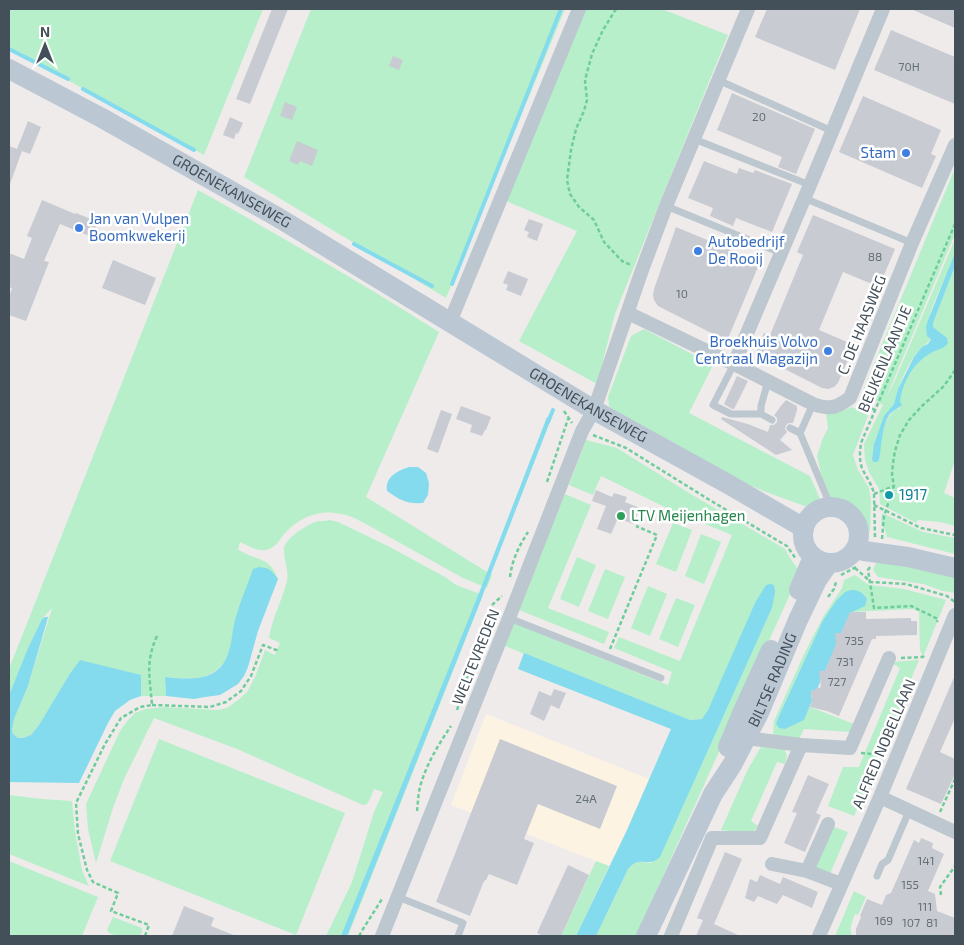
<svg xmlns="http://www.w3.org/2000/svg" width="964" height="945" viewBox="0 0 964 945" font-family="'Exo 2',sans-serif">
<rect width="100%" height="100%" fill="#efebeb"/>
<!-- commercial -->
<path fill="#fcf3e2" d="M486,714L649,779L627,830L609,866L451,805Z"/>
<!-- green -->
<path fill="#b7efca" d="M9,9H263L204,155L9,48Z
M311,9H565L446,298L244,177Z
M583,9H662L728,35L660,202L615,314L597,384L519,341L577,231L504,200Z
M955,168V234L886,398L896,378L955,239C955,244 956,250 955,254C948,279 925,310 927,335L931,338C926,346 918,350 913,358C907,368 901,380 898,390C896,395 896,402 893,405C881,424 874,437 872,459L880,456C879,442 884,412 900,408C898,383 916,356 940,349L935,329L933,327V323L955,266V460L944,493L955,498V526L940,522L918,520L916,523L880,504L879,489L869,472L865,460L864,444L883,405L862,393Z
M198,190C280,236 360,282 439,332L366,497L492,575L487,588L463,578L366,524C358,520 350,515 341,514C321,509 302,516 288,530C281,536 278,546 269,549C259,553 249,546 240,542L238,550H239C256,561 270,556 278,579L277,578L234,624L233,637L229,652L225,661L219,668L212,673L201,678L192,679L165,677L166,696H141L140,675H69L39,725L31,735L23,738H18L13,734L12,730L14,719L28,686L52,608L42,619L39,625L28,648L9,695V669Z
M644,329L713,365L689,413L810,476L823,506L810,508L766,492L740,481L618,416L609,406L608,397L631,336Z
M852,407L869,413L853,455L858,470L869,488L871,500L870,532L862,525L859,516L848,506L833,503L821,474L817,456L823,438L828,428L826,413H837Z
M586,440L617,448L689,493L785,549L790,558L800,572L636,936H596L628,869C636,860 640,862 651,863L660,856L772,608L766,585L708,710L702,719L690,720L505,646L514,623L668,685L672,672L614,648L619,637L680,661L732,535L671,510L601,476L593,495L569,485Z
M565,494L591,505L548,608L609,632L604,644L519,610Z
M882,513L923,532L955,538V554L887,537L885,529L881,525Z
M330,520L338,522L388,546L445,577L456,585L483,595L348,936H326L352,882L374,812L383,792L374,789L370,799L367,804L363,805L237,749L154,718L124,779L113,808L96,863L88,829L86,804L120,731L128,720L135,713L145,709L164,707L218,710L227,708L238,700L247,692L255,677L265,650L275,655L280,643L269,638C272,618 282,601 287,581C289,571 284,561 284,550C283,539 308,524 318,521C322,521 326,521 330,520Z
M673,523L692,530L676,572L656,564Z
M701,534L721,542L704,584L685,576Z
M577,557L596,565L579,607L560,599Z
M886,562L955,576V593L943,591L923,584L878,577L873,570L876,563Z
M605,569L625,577L608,619L588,611Z
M855,575L869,585L904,589L946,600L923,657L920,650L919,611L913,609L851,612L836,601L823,620L779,716L803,720L810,707L854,724L850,732L804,729L799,739L773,736L774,721L805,652L823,617L842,588L844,580Z
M648,586L667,594L650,636L631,628Z
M676,598L695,605L678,647L659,639Z
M919,660L854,816L828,806L843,767H859L900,668L890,662Z
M159,739L345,813L296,935L110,861Z
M761,747L784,749L787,755L785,764L777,762L751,821L758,826L752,834L721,830L747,771Z
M9,795L42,799L72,801L75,832L82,870L89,886L9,854Z
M831,826L848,832L829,876L815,869Z
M9,861L98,897L82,936H9Z
M596,861L609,866L576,936H561Z
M854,891L866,897L858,915L855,914C852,922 849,929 852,936H835Z
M113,917L142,928V932L140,936H117L109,933L107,930Z"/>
<!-- water -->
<path fill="#83dbed" d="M955,253V266L933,323V327L947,338L948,343C944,349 938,349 931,353C913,363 903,381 900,401L902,405C898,409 893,410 889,415C881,429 882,445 879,460L877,462H873L872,459L874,444L884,416L894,404L898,389L914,357L922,347L928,344L931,339L927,336L926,327L928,320Z
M547,417L551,419L475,615L347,936H341L479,593Z
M409,467H418L426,473L429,483L428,495L423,503C406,504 400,500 387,491C385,477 397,471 409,467Z
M259,567C270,568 271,570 278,579L258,631L248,667L244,676L238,684L220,695L205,697L194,699L166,696L165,677C192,680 220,682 229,651C232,642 232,633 234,624C238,607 247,586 253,569Z
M770,584L774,585L775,592L772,608L660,857C647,869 641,854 628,869L596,936H576L627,830L671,729L518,669L524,653L690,720L702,719L708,710L755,603L766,585Z
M851,590C859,590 862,592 867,599L865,606L850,613L825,671H820V682L817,690L811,691L812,701L804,720L785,729L779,728L776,724L779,716L823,620L836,601L845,592Z
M45,617H48L47,621L28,686L14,719L12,730L13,734L18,738H23L31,735L39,725L69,675L80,660L141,675V696L130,700L115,711L108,723L79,783L9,782V695L28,648L42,619Z"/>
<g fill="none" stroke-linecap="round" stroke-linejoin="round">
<!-- stream -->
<path stroke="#83dbed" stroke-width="4" d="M9,49L68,79
M83,89L194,150
M354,244L432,286
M452,284L561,9
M548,422L553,410"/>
</g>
<!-- building -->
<path fill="#c8cbd1" d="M272,9H288L250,104L236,99Z
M767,9H860L835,70L755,37Z
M911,9H955V28Z
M891,30L955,57V104L874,70Z
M393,56L403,60L399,70L389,66Z
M732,93L815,129L796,174L778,167L782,157L717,130Z
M863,96L941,130L931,154L936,156L922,188L839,152Z
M285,102L297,107L292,120L280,116Z
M230,117L243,123L238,134L236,133L234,139L223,135Z
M28,121L41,127L30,154L22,151L10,184H9V146L17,149Z
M297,141L318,150L312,166L300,161L298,165L289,161Z
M704,161L737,174L739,168L753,173L755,170L792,184L772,232L736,218L733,226L710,216L713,208L688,198Z
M42,200L75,214L76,213L98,222L92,237L60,224L44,261L49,262L26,321L9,315V297L12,288L9,287V253L24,259L32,238L27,236Z
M813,215L895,249L879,287L843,272L819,330L854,345L838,383L834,387L828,389L822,388L755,354L764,333L770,335L803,255L797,252Z
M529,219L543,224L537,241L527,237L529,232L524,230Z
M676,227L760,262L727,341L658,306L654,300L653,295L654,289Z
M113,260L156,278L145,305L102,288Z
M508,271L528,279L521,296L506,290L508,285L503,283Z
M737,376L748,381L734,409H732L724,404Z
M786,400L797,406V410L793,423H789L786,425L785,429L787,432L780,440L792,450L776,455L721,419L722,417L748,424L768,432L770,425H774L777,422V418L774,415L776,413L780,407Z
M461,406L491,417L486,430H485L482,436L470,432L472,425L456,419Z
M441,410L452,414L438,453L427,449Z
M596,490L612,497L614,493L627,497L625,502L640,508L633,524L618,518L611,534L597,529L606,506L592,501Z
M850,612H866V619L911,618V621H917V635L876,636V639H872L839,716L827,711L810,707L812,701L811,691L821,687L819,671H825L836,644L835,633H841Z
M955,675V718L940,752L955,759V774L941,804L906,789Z
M554,689L566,693L559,709L551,705L544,721L530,714L539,691L551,696Z
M500,739L617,786L600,829L538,804L524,839L534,843L517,885L489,874L486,880L484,881L470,916L436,902Z
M808,775L829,784L816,813L821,815L805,852L784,843L797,813L792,812Z
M921,838L933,843L932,848L944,854L928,891L935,894L937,911L955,918V936H856V929L861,917L860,916L867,899L882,905L886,895L891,893L914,840L919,843Z
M725,852L742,859L714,924L740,936H696L703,920L697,918Z
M568,865L589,875L561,936H543L537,933Z
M760,875L780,884L783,877L818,892L812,908L783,895L777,904L758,896L754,902L745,898L750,879L757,882Z
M184,906L214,918L211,926L236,936H172Z"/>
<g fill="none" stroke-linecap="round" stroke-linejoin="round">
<!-- path -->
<path stroke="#6fcd9b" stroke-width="2.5" stroke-dasharray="4 2.5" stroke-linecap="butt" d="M616,9L603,30L592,54L585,80L587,100L584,111L576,129L571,150L567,180L570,194L579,207L594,220L604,242L622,261L631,265
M860,403L875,410
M564,411L572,423
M593,435L626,448L708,499L775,539L787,546L796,559
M547,482L568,419
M874,494L894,486
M874,505L921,528L955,535
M875,537L874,494C872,484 866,477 862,468C859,460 860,451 861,443L955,224
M882,539L884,516L894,486L892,475L893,463L895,451L900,435L909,420L922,406L944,386L955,370
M870,567L868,570L874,608L911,606L938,619L937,622
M855,568L871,582L906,584L947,596L955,602
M841,575L858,566
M510,577C512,560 519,546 528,532
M828,597L834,589L836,582
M610,649L657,535L636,526
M901,658L923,657L924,655
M152,705L210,707L226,702L241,691L251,676L263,645L279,651
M457,710L477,646L493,604L502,596
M861,753L883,755
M417,811C418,803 418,795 420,787C426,765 438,745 451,726
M940,812L955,779
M941,895L940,887L955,866
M145,936L149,925L111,911L118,893L93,882L87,870L78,834L76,803L105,744L121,718L140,707L152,705C150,678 145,662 157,636
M359,936L363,929L382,899"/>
<!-- lane -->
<path stroke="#bcc7cf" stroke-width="7" d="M718,80L832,131
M694,139L810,185
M804,198L912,243
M666,206L781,253
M734,364L713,405L731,414H761L772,420
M761,414V406L768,381
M790,428L800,433L831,507
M800,433L813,404
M509,618L661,678
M877,876L882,864L888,860L909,811
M398,897L463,923L458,936"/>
<!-- street -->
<path stroke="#bcc7cf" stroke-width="14" d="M628,313L734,364L813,404C830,410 836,408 850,398L912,243L955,145
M450,322L579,9
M734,364L810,185L883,9
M801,745L850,748L889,658
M880,797L955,832
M772,864L807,871L841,884
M807,871L828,824
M382,936L509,618L582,431L594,410L642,270L666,206L748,9
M671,936L712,838H760L801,745L738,737
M819,936L880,797L955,615"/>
<!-- secondary -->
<g stroke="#bbc8d4" stroke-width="20">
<path id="s1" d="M9,69L102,118L279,218L594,410L728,484L804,528"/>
<circle cx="831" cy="535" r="28"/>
<path d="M856,549L864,551L908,557L955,568"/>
<path d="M799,590L813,557"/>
<path d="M728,747L744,709L771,650"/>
<path id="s2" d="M646,936L713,794L732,765L759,713L798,620L817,580L829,563"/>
</g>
</g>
<!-- markers -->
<g fill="#3f7fe0" stroke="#fff" stroke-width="2">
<circle cx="906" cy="153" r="5"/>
<circle cx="79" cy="228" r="5"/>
<circle cx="698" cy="251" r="5"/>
<circle cx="828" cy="351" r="5"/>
</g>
<circle fill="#0f9aa8" stroke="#fff" stroke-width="2" cx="889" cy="495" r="5"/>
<circle fill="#2e9e5b" stroke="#fff" stroke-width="2" cx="621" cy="516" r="5"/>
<g text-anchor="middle" stroke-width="5" stroke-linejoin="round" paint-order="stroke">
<!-- number labels -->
<g font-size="12" fill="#656f77">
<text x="909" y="71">70H</text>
<text x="759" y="121">20</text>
<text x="875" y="261">88</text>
<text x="682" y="298">10</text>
<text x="854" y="645">735</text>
<text x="845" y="666">731</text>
<text x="837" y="686">727</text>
<text x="586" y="803">24A</text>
<text x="926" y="865">141</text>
<text x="910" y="889">155</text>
<text x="925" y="911">111</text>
<text x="884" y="925">169</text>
<text x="911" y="927">107</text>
<text x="932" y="927">81</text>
</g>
<!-- shop labels -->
<g font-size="15" fill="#366cbe" stroke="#fff" text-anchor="end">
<text x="896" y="158">Stam</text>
<text x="89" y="224" text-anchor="start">Jan van Vulpen<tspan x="89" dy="17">Boomkwekerij</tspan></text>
<text x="708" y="247" text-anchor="start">Autobedrijf<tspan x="708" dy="17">De Rooij</tspan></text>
<text x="818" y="347">Broekhuis Volvo<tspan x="818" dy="17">Centraal Magazijn</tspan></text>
</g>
<!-- street labels -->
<g font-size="15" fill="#445059" stroke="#fff">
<text dy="5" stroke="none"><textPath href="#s1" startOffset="254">GROENEKANSEWEG</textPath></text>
<text transform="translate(862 325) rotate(-68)" y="5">C. DE HAASWEG</text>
<text transform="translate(885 359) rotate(-67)" y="5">BEUKENLAANTJE</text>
<text dy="5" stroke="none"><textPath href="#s1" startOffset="670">GROENEKANSEWEG</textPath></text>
<text transform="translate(476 657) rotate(-68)" y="5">WELTEVREDEN</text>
<text dy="5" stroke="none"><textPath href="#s2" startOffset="286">BILTSE RADING</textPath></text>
<text transform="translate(884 744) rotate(-67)" y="5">ALFRED NOBELLAAN</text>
</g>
<!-- culture labels -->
<g font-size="15" fill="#0d838f" stroke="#fff" text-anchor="start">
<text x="899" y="500">1917</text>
</g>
<!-- leisure labels -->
<g font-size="15" fill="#27864d" stroke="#fff" text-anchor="start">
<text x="631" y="521">LTV Meijenhagen</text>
</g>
</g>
<!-- border -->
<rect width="964" height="945" fill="none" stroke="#445059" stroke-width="20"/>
<!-- north arrow -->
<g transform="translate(45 45)" stroke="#ffffff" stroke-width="4" paint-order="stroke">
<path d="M0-4L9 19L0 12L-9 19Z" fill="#445059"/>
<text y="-8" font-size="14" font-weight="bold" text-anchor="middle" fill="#445059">N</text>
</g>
</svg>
